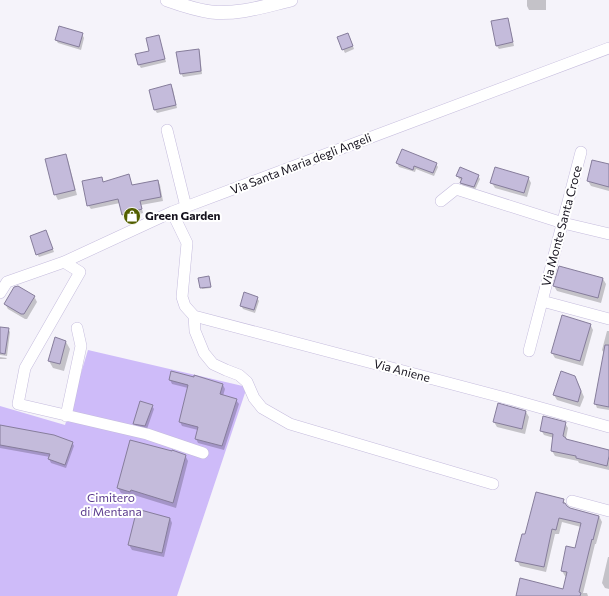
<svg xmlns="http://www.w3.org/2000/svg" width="609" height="596" viewBox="0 0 609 596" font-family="Commissioner,sans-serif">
<rect width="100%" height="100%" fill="#f5f3fa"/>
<!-- green -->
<path fill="#cebbf9" d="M88,350L247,387L177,596H0V406L65,425Z"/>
<!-- shadow -->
<path fill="#0003" d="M527,0H546V10H529L527,6Z
M507,19L509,22L514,46L499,49L497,46Z
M82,34L84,38L81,50L58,43L56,40Z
M158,36L160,40L166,62L141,68L139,65L136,55L150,51Z
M350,38L354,49L345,53L343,49Z
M199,50L200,53L202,74L183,77L181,73Z
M171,86L173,89L177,108L157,113L155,110L150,91Z
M65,155L68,160L77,195L58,200L55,194Z
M397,163L436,164L438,167L434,176L416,169L415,172L399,167Z
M609,165V191L591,186L588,181Z
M128,175L132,185L158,181L160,185L163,201L141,205L143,213L125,218L123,214L120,203L91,209L88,205L101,178L104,183Z
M457,175L478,176L480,179L475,190L463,186L461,183L462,180L459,179Z
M528,177L531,183L527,197L495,188L492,183Z
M47,234L54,252L39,257L37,254Z
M200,279H209L211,288L202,289Z
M603,279L606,284L601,303L557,291L554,286Z
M34,296L37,302L27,319H25L8,309L5,304Z
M257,298L259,301L255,313L243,309L241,305Z
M590,324L593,330L583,366L555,358L552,353Z
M0,328L8,329L10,332L7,356L0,355Z
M607,331H609V410L597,408L595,403L604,353L602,350Z
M55,339L66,342L70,349L64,371L53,368L49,361Z
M0,357L7,358L6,359H0Z
M170,380L223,385L225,389L223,396L236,400L239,404L224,450L198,443L196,439L198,430L182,426L180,422L188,388L172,384Z
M578,383L584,397L580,407L557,400L554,395Z
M152,406L154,409L147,429L136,427L134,423Z
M526,412L529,417L525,434L497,427L494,422Z
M565,423L568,428L566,438L567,440L609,451V470L579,463L578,461L555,456L552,451L554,438L544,435L541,430Z
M0,426L72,442L74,446L66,468L51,463L49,459L50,457L0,448Z
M185,455L188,461L176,508L134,495L133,497L121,493L118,488Z
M563,500L567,507L569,509L599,516L602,522L596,544H595L583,593H587L588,596H517L564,590L567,577L565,576L562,571L576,549L581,527L562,522L559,534H555L546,572L520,566L517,560L526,536Z
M170,518L172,523L164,557L132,550L129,545Z
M608,557H609V589L605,588L602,583Z"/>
<!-- building -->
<path fill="#c4bbdb" stroke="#867d9b" d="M508,18L513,42L496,46L491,21Z
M59,26L83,33L79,47L55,40Z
M348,33L353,46L342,50L337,37Z
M159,35L165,59L138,65L135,54L149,51L146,38Z
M199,49L201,71L180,74L176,52Z
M171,84L176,105L154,110L149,90Z
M402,149L437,163L433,173L414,166L413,170L396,163Z
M66,154L75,190L54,195L45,159Z
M592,160L609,164V187L587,181Z
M460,167L479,175L474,187L460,183L462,178L456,176Z
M495,167L529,177L524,193L490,183Z
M129,174L132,185L158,180L161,197L140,201L142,209L122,215L118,199L87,206L82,181L102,177L103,182Z
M46,230L53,249L36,255L30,236Z
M559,266L603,278L598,298L553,286Z
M209,276L211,287L200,288L198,278Z
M18,286L35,296L24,314H21L4,304L14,287Z
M244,292L258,297L254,310L240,306Z
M562,315L591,324L580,361L551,353Z
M0,327L9,328L5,354L0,353Z
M55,337L66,341L60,364L48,361Z
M605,345H609V407L594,404Z
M171,371L194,377V375L223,384L220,394L237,399L222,446L195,439L198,427L179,422L188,385L169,380Z
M561,371L575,376L581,391L578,402L553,395Z
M140,401L153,405L145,426L133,424Z
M498,403L526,411L522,429L493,422Z
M543,416L566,422L563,436L566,438V439L609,450V456L607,466L576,458V456L551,451L553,434L540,431Z
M0,425L54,435L73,442L65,465L48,459L50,454L0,445Z
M130,440L172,451V450L186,455L173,503L131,490L130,492L117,488Z
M536,492L564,499L563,503H565L567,506L570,508L599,516L593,540L592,539L579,592L581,593L580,596H516L520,578L563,589L567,572L561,571L566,546L575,548L581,523L559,518L556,530L552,529L544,567L515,561L522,534H525Z
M137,509L170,518L162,553L128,545Z"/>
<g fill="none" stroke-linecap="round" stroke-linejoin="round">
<!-- minor casing -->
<g stroke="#c5bcdd" stroke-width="12">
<path id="minor" d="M167,130L186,207
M441,201L456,189L563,223L609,234
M172,212L187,243L182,297L185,306L194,316L513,400L609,427
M64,262L80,272L25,368L18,404L147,434L203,453
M0,293L7,282L64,262L172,212L609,48
M542,301L609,319
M194,316L195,331L204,353L213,364L226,370L239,375L247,382L254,398L262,408L290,424L493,484
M529,351L581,152
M66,416L81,346L77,328
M572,501L609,511"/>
</g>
<!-- tertiary casing -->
<g stroke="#c5bcdd" stroke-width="14">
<path id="tertiary" d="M167,0C181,5 196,10 211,12C238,15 265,6 291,0"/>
</g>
<!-- minor -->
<use href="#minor" stroke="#fff" stroke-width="11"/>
<!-- tertiary -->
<use href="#tertiary" stroke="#fff" stroke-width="13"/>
</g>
<!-- icons -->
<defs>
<g id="shop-disc" transform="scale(0.9)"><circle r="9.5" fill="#535f00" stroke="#fff"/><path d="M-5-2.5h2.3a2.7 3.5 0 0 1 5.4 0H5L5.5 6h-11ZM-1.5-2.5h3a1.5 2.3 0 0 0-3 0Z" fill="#fff"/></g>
</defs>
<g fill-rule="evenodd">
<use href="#shop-disc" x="132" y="216"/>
</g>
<g text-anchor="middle" stroke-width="4" stroke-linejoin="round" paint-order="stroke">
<!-- street labels -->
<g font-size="12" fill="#16131e" stroke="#fff">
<text transform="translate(301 164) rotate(-21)" y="4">Via Santa Maria degli Angeli</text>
<text transform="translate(562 226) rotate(-75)" y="4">Via Monte Santa Croce</text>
<text transform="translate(402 371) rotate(15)" y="4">Via Aniene</text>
</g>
<!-- poi labels -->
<g font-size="12" font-weight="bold" fill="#16131e" stroke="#fff" text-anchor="start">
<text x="145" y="220">Green Garden</text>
</g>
<!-- park labels -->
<g font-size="12" fill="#5a3a8d" stroke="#fff">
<text x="111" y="502">Cimitero<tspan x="111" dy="14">di Mentana</tspan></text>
</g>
</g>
</svg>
